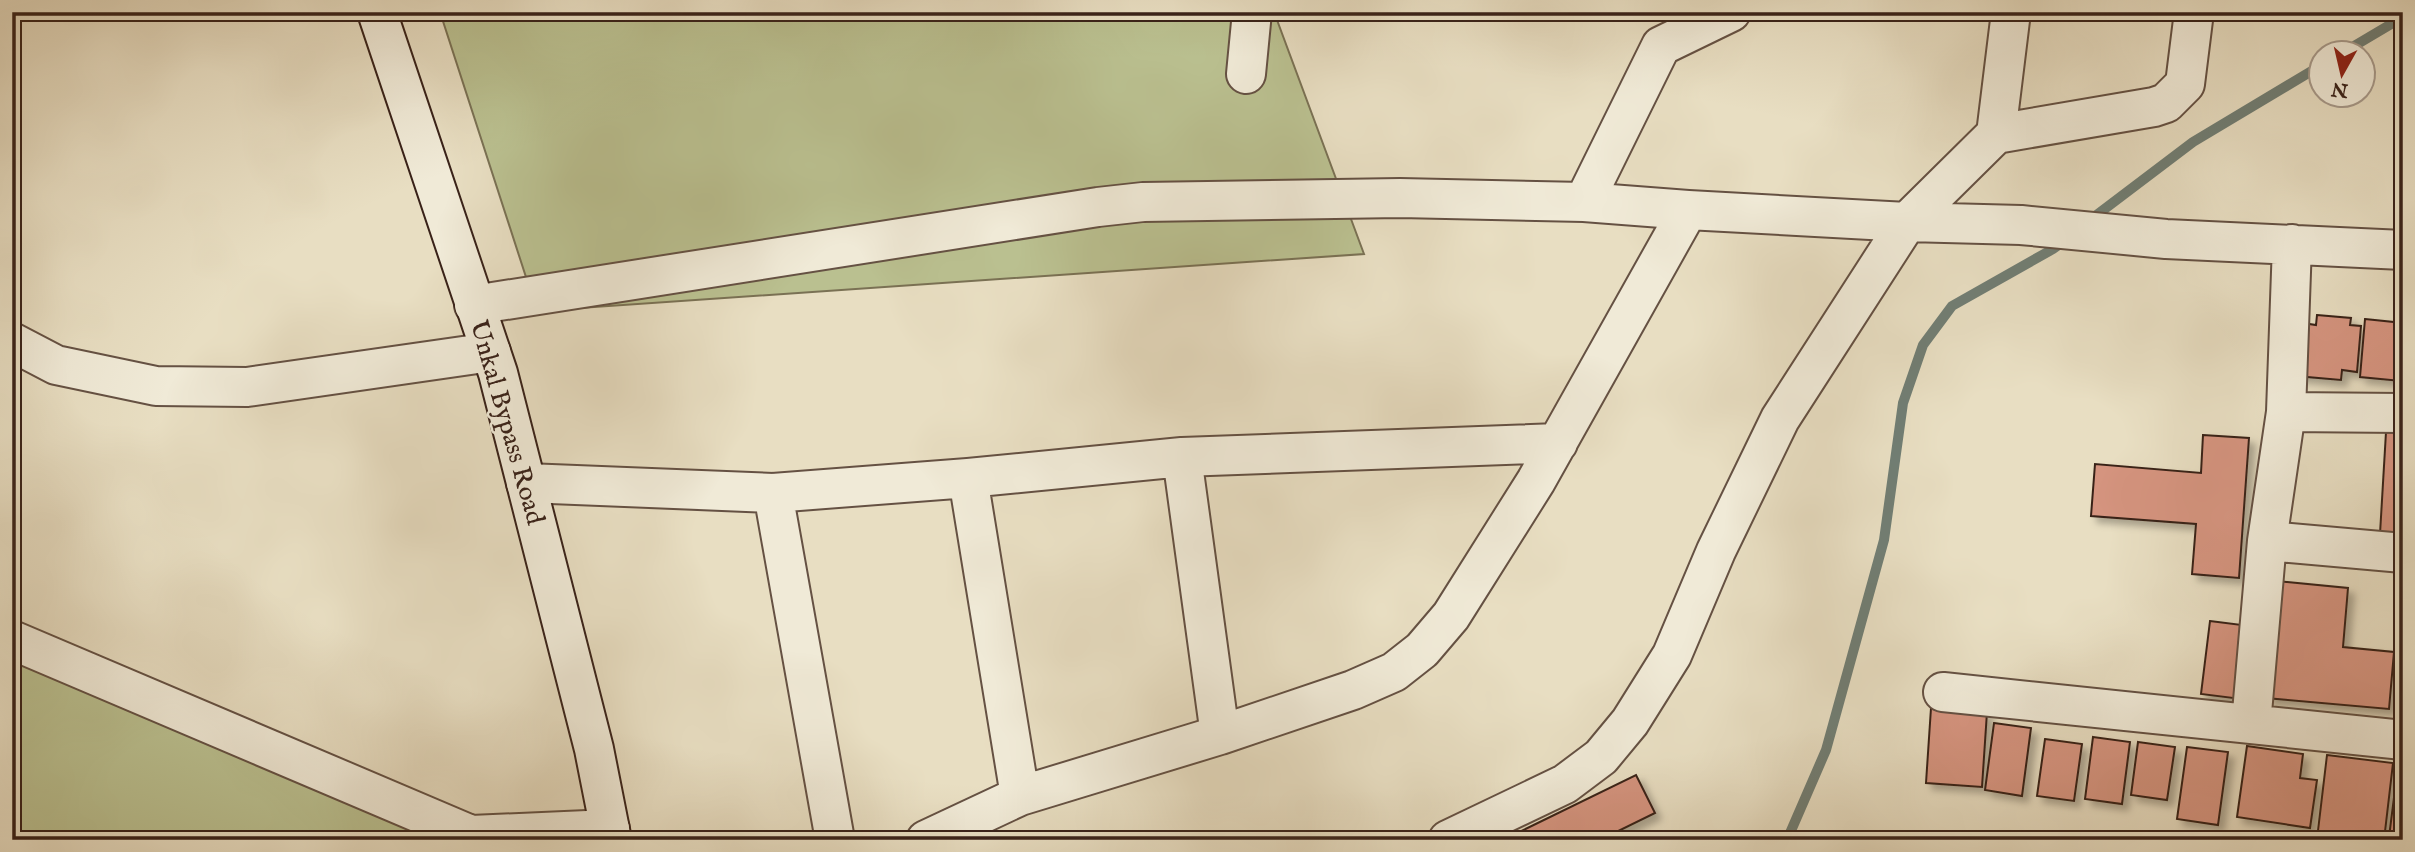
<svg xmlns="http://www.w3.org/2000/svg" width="2415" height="852" viewBox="0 0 2415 852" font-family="'IM FELL English',serif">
<defs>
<filter id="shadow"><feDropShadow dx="6" dy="6" stdDeviation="3.5" flood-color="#0004"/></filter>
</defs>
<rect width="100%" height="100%" fill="#e8dec2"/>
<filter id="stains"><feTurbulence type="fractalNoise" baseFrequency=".00286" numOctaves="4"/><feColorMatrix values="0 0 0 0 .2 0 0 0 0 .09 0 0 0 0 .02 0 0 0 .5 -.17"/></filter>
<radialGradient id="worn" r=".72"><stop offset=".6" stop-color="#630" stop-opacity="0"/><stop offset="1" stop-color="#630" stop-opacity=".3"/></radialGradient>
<!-- green -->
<path fill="#bac090" stroke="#7a7154" stroke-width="2" d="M440,12H1274L1364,254L537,311Z
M12,655L450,840H12Z"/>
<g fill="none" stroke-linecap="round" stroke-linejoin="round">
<!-- stream -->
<path stroke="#717e74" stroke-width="10" d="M2344,52L2403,17
M2090,220L2193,142L2320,66
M1787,840L1826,750L1884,540L1903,403L1923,345L1952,306L2053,249L2067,239"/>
</g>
<!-- building -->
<path fill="#d5947f" stroke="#392219" stroke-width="2" filter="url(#shadow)" d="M2317,315L2351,318L2350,325L2361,326L2357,372L2342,370L2341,380L2296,376L2307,340L2309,324L2316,325Z
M2365,319L2403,323L2401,381L2360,377Z
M2386,432L2403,433V536L2380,534Z
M2203,435L2249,438L2239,578L2192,574L2196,524L2091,516L2095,464L2201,473Z
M2277,581L2348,588L2343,647L2394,652L2389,709L2266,698Z
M2210,621L2250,626L2241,699L2201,694Z
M1931,708L1987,712L1982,787L1926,783Z
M1994,723L2031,728L2022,796L1985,790Z
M2093,737L2130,742L2122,804L2085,799Z
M2045,739L2082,744L2074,801L2037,796Z
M2138,742L2175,747L2167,800L2131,795Z
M2247,746L2303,754L2300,778L2317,780L2310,828L2237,817Z
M2187,747L2228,752L2218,825L2177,819Z
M2327,755L2393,763L2384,840L2317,839Z
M2398,766L2403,767V839L2389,837Z
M1636,775L1655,813L1600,840H1511L1509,837Z"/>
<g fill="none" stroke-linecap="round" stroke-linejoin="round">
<!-- street casing -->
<g stroke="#655143" stroke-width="42">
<path id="street" d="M1246,74L1252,12
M1996,134L2011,12
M1584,202L1661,46L1731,12
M474,305L1098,207L1143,202L1400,198L1584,202L1688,210L1907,222L1996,134L2154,107L2166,103L2185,84L2194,12
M12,342L56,365L156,386L247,387L491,352
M2286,412L2403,413
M1182,457L1220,735
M968,478L1020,796
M526,483L773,493L968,478L1182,457L1558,443
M773,493L835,840
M2267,541L2403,553
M12,640L471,835L610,829
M1943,692L2403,740
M2251,724L2267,541L2286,412L2292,244
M926,840L1020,796L1220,735L1353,690L1394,672L1422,650L1451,616L1536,481L1688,210
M1448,840L1565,784L1601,757L1630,722L1672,655L1716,551L1780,419L1907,222L2021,225L2166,239L2403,250"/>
</g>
<!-- secondary casing -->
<g stroke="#392219" stroke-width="42">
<path id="secondary" d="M377,12L498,373L594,749L612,840"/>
</g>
<!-- street -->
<use href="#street" stroke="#f0ead7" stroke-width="38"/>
<!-- secondary -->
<use href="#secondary" stroke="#f0ead7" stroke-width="38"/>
</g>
<g text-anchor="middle" stroke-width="5" stroke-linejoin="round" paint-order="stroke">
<!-- street labels -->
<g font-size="26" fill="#392219" stroke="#f0ead7">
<text transform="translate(508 422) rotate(74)" y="9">Unkal Bypass Road</text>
</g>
</g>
<!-- margin -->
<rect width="2415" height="852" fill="none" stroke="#e8dec2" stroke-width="42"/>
<rect x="14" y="14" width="2387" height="824" fill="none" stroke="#392219" stroke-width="3.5"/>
<rect x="21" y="21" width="2373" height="810" fill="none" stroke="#392219" stroke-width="2"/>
<!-- north arrow -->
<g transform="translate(2342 74) rotate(188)"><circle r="33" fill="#f0ead7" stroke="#a79a8b" stroke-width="2"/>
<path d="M0-5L12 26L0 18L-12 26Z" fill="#8f2418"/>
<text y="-10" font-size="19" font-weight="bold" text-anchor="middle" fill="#392219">N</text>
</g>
<rect width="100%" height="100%" filter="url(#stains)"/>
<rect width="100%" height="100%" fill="url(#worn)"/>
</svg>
